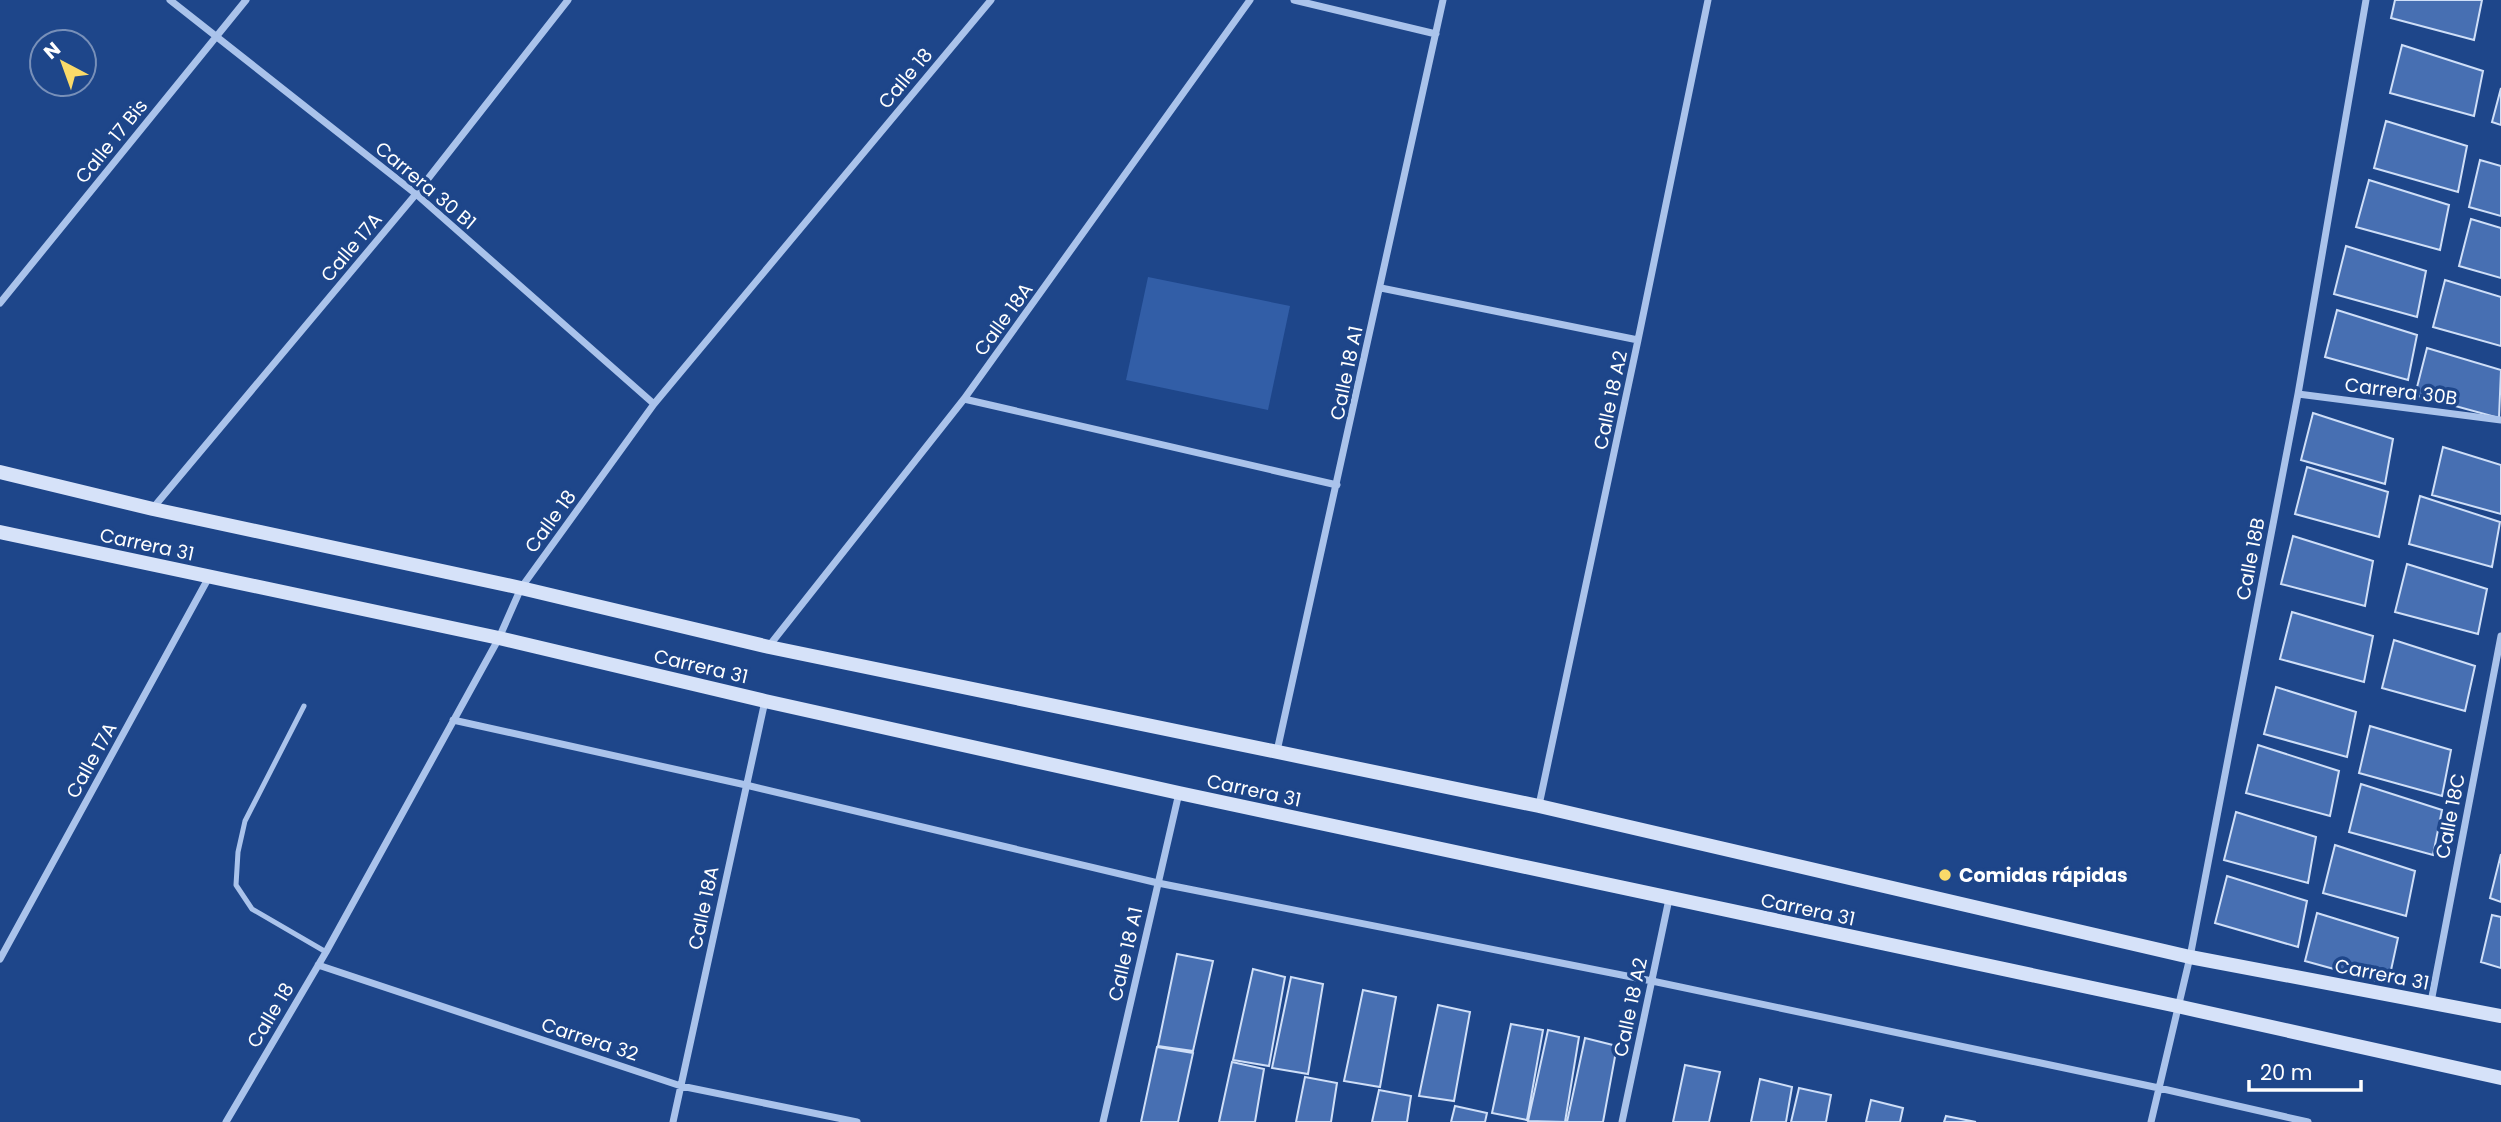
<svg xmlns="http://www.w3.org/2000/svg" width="2501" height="1122" viewBox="0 0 2501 1122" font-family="Poppins,sans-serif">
<rect width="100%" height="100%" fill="#1e468a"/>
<!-- green -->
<path fill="#325ea7" d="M1148,277L1290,306L1268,410L1126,380Z"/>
<!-- building -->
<path fill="#476fb2" stroke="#cfdff8" stroke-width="2" d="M2395,0H2482L2474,40L2391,18Z
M2402,45L2483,71L2474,116L2390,93Z
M2501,88V125L2492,122Z
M2386,121L2467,146L2458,192L2374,168Z
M2480,160L2501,166V216L2469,207Z
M2369,180L2449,205L2440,250L2356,227Z
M2471,219L2501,228V278L2459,266Z
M2346,246L2426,271L2417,317L2334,294Z
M2445,280L2501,297V346L2433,327Z
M2337,310L2417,335L2408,380L2325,357Z
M2427,348L2501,370L2499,418L2415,395Z
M2313,413L2393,439L2385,484L2301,460Z
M2443,447L2501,465V514L2432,495Z
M2307,467L2388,492L2379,537L2295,514Z
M2420,496L2500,522L2492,567L2409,544Z
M2293,536L2373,561L2365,606L2281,584Z
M2407,564L2487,589L2478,634L2395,612Z
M2292,612L2373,636L2364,682L2280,659Z
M2394,640L2475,666L2465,711L2382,688Z
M2276,687L2356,712L2347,757L2264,734Z
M2370,726L2451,750L2442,796L2359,773Z
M2258,745L2339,771L2330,816L2246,793Z
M2361,784L2442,810L2433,855L2349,832Z
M2236,812L2316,837L2308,883L2224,860Z
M2335,845L2415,871L2406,916L2323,893Z
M2501,854V902L2490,898Z
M2227,876L2307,901L2298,947L2215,923Z
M2317,913L2398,938L2388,984L2305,961Z
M2492,915L2501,917V968L2481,962Z
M1177,954L1213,961L1193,1051L1158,1046Z
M1253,969L1285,977L1269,1066L1233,1060Z
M1291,977L1323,984L1308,1074L1272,1068Z
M1363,990L1396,997L1380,1087L1344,1081Z
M1438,1005L1470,1012L1454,1101L1419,1096Z
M1511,1024L1543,1030L1527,1120L1492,1113Z
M1548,1030L1579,1037L1565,1122L1528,1121Z
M1585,1038L1617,1046L1603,1122H1567Z
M1157,1047L1193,1053L1178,1122H1141Z
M1232,1062L1264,1069L1255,1122H1219Z
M1685,1065L1720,1072L1709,1122H1673Z
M1305,1077L1337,1083L1331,1122H1296Z
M1760,1079L1792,1087L1786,1122H1751Z
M1799,1088L1831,1095L1826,1122H1791Z
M1379,1090L1411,1096L1407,1122H1372Z
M1871,1100L1903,1108L1900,1122H1866Z
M1455,1106L1487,1113L1485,1122H1451Z
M1946,1116L1976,1122H1944Z"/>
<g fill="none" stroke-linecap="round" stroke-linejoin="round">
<!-- lane -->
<path stroke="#aac3eb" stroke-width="5" d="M304,706L245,821L238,852L236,885L252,909L326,952"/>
<!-- street -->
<path stroke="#aac3eb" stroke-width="7" d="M170,0L416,194L654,404
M1294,0L1436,34
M1381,288L1638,340
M0,303L246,0
M2298,394L2501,420
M964,399L1337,485
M153,508L416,194L568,0
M769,646L964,399L1250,0
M453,720L746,785L1158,883L1652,981L2159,1088L2308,1122
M1277,751L1443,0
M1539,805L1638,340L1708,0
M0,959L209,577
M318,965L681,1086L857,1122
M2431,1002L2501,636
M226,1122L326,952L499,638L521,588L654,404L991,0
M673,1122L765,701
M1103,1122L1179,793
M1622,1122L1669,899
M2151,1122L2190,957L2298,394L2366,0"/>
<!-- secondary -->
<path stroke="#d6e2f9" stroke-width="14" d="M0,472L153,509L521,588L769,647L1539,806L2190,957L2501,1016
M0,532L499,638L765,701L1179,793L2177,1006L2501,1078"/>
</g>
<!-- markers -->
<circle fill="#fada69" stroke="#1e468a" stroke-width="2.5" cx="1945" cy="875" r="7"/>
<g text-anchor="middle" stroke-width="7" stroke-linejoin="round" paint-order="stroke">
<!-- street labels -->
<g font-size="19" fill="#fff" stroke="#1e468a">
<text transform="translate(905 78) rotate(-50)" y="7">Calle 18</text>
<text transform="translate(111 141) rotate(-51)" y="7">Calle 17 Bis</text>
<text transform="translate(426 185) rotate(40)" y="7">Carrera 30 B1</text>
<text transform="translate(351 247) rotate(-50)" y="7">Calle 17A</text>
<text transform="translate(1003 319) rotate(-54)" y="7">Calle 18A</text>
<text transform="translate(1346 373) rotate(-78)" y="7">Calle 18 A1</text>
<text transform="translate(2401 391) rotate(7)" y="7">Carrera 30B</text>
<text transform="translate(1610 400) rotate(-78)" y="7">Calle 18 A2</text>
<text transform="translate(550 521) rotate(-54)" y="7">Calle 18</text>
<text transform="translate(147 544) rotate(12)" y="7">Carrera 31</text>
<text transform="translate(2250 559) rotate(-79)" y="7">Calle 18B</text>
<text transform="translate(701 666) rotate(13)" y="7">Carrera 31</text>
<text transform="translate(91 760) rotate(-61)" y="7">Calle 17A</text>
<text transform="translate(1254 790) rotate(12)" y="7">Carrera 31</text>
<text transform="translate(2450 816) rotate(-79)" y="7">Calle 18C</text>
<text transform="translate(703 908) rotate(-78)" y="7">Calle 18A</text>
<text transform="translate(1808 909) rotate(12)" y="7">Carrera 31</text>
<text transform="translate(1125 954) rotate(-77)" y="7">Calle 18 A1</text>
<text transform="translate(2382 974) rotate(11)" y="7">Carrera 31</text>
<text transform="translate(1630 1007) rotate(-78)" y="7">Calle 18 A2</text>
<text transform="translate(270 1015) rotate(-59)" y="7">Calle 18</text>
<text transform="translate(590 1039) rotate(18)" y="7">Carrera 32</text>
</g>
<!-- poi labels -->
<g font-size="19" font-weight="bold" fill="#fff" stroke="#1e468a" text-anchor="start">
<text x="1959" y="882">Comidas rápidas</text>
</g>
</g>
<!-- north arrow -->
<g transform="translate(63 63) rotate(319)"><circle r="33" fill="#1e468a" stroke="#7890b9" stroke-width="2"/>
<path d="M0-5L12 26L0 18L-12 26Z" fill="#fada69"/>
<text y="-10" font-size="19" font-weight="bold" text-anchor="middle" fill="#ffffff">N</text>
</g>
<!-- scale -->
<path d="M2249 1080v10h112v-10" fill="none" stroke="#ffffff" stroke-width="3.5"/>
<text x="2260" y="1080" font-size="21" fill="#ffffff" stroke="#1e468a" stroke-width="5" paint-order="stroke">20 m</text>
</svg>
